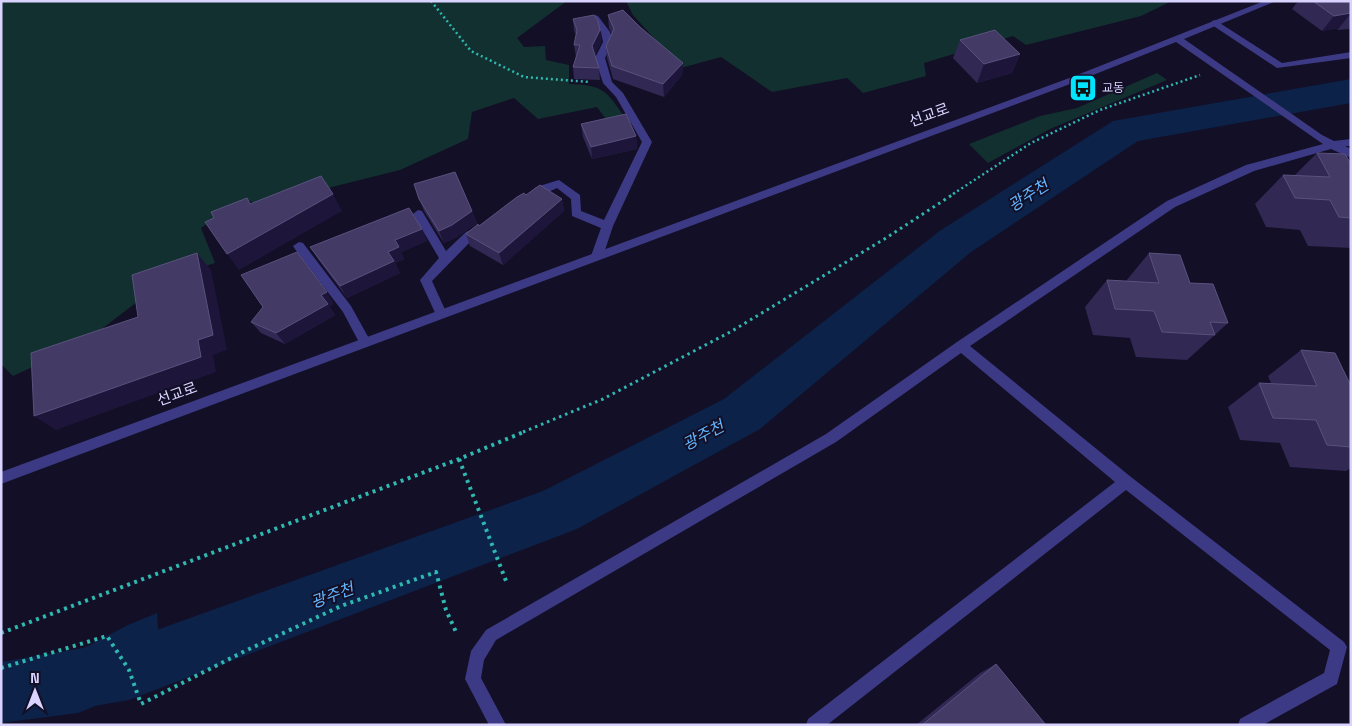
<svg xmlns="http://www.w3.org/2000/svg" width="1352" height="726" viewBox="0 0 1352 726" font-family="'Space Grotesk','Noto Sans KR',sans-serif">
<rect width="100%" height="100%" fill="#130f26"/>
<!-- green -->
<path fill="#12302f" d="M1,1H567L517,38L524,47L545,46L546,60L569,65V84C603,85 606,90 625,118L609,123L597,107L538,119L514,98L472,112L468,139L400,170L260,205L243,199L201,228L215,263L139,288L141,299L82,344L13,376L1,364Z
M626,1H1172L1141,16L1026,45L1013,36L924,63L926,76L863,93L847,78L772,92L721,57L681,68L633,15Z
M1157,73L1167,80L1050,129L988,163L969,144L1040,116L1077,108Z"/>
<!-- water -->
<path fill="#0c2248" d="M157,613L162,679L78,713L1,723V676L59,661L128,625Z"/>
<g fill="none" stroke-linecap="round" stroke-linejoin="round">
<!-- river -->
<path fill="#0c2248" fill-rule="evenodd" d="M1351,79V103L1138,141L971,252L760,429L577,529L129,700L1,722V662L129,640L543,491L724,399L941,230L1113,121Z"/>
<!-- path-far2 -->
<path stroke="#2fb8b0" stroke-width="2.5" stroke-dasharray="2 3" stroke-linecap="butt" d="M431,1L471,51L524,77L590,82
M953,194L1031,143L1100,110L1200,75"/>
<!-- path-far1 -->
<path stroke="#2fb8b0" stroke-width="3" stroke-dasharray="2.5 4" stroke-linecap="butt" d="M523,432L603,399L732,331L886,238L955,193"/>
<!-- path -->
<path stroke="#2fb8b0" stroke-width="4" stroke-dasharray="3 4.5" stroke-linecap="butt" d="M459,459L506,581
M1,633L459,459L526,431
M1,668L107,636L129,670L141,704L245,651L341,606L436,572L446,610L456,632"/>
<!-- lane -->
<path fill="#3d3a85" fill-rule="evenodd" d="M595,15L598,16L610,32L613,42L605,58L612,82L623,93L652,142L613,226L603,256L597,260L591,256L601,228L572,216L571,199L557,188L531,200L526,196L536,187L559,180L580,195L581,211L604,220L642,142L616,97L603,83L595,58L603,42L601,32L591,18Z
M1215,20L1282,63L1351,52V58L1277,68L1212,25V21Z
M418,210L422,211L446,251L466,232L481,225L487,229L474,238L432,281L447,314L445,317H437L420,280L439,258L413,214Z
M299,242L303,243L351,306L371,342L369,346H361L343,312L295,249L293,246Z"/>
<!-- street -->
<path fill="#3d3a85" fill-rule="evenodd" d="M1264,1H1276L1184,39L1322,135L1334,141L1351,139V146H1345L1351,149V158L1331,149L1254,171L1175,207L970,346L1131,477L1344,642L1347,647L1337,684L1263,725H1238L1240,719L1324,673L1330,650L1126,490L827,725H806L808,719L1115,482L961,353L836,442L496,640L484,660L481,678L506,725H489L465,679L471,651L486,630L826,434L957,342L1167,201L1246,165L1323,144L1176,42L1078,81L1,484V472L1072,77Z"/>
</g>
<!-- wall -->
<path fill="#312854" d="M1298,1H1351V29L1337,30L1339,28L1322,31L1292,9Z
M608,15L640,27L683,63L682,75L664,97L613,79L607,58L606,46L612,34L609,28Z
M573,19L600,30L601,42L595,55L599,68L600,80L574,79L573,67L576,57L574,45L576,35L574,31Z
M960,40L1020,54L1012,73L977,83L953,58Z
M581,124L636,136L637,149L592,159L583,137Z
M1317,153L1351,164V248L1308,246L1300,230L1266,227L1255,204L1283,175H1295Z
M414,184L472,211L477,223L457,237L444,243L424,211Z
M526,195L562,199L564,211L503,265L470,246L466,234L479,226Z
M422,229L427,241L401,252L404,259L395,263L400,273L347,298L318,259L310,247Z
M1149,253L1190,283L1228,323L1187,360L1136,357L1130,338L1093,335L1085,307L1107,280L1126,281Z
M334,304L329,306L335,315L285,344L261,333L251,322Z
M1301,350L1351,386V468L1346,471L1290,467L1280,443L1240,440L1228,407L1259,383H1271L1268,376Z
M996,664L1046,725H916L980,673Z"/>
<!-- shaded-wall -->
<path fill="#1d163a" d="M1351,13L1339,28L1322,31L1334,16Z
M600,30L601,42L593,59L592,46Z
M1020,54L1012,73L977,83L984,64Z
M683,63L682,75L664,97L663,84Z
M636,136L637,149L592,159L591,147Z
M333,194L342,211L239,270L227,254Z
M562,199L564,211L503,265L499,253Z
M472,211L477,223L457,237L444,243L439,231Z
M422,229L427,241L401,252L404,259L395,263L400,273L347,298L340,286L388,252L395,240Z
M197,253L211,270L227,350L213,355L216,372L56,430L34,416L198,340Z
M327,292L334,304L329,306L335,315L285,344L276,333L321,295Z"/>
<!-- building -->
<path fill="#433a66" stroke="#5a527e" d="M1313,1H1351V13L1334,16Z
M623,10L640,27L683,63L663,84L612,66L606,46L614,29L608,15Z
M594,15L598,21L600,30L592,46L599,68L573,67L580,45H574L577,30L573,19Z
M995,30L1020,54L984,64L960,40Z
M626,114L636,136L591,147L581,124Z
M1317,153L1345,154L1351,164V218L1339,217L1330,200L1295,198L1283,175L1330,177Z
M455,172L472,211L452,225L439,231L419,199L414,184Z
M321,176L333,194L227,254L205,222L214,218L211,212L247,198L250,204Z
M540,185L562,199L499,253L466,234L478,224L479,226L517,197L524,193L526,195Z
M409,208L422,229L395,240L399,247L388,252L394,261L340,286L310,247Z
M297,252L327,292L321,295L328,304L276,333L251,322L263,307L241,275Z
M197,253L213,335L198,340L201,357L34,416L31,353L138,317L132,275Z
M1149,253L1180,255L1190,283L1213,284L1228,323L1210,322L1215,335L1162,332L1154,311L1115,309L1107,280L1159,283Z
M1301,350L1335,353L1351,386V447L1327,445L1316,420L1273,418L1259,383L1317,386Z
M996,664L1046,725H922Z"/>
<!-- icons -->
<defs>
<g id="bus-square" transform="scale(1.4375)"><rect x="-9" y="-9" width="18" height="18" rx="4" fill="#00e5ff" stroke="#130f26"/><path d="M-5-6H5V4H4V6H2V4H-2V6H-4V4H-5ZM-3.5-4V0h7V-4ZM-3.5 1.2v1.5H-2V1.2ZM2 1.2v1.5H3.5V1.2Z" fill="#111"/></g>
</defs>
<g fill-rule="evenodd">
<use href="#bus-square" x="1083" y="88"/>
</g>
<g text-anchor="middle" stroke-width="4" stroke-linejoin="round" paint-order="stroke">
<!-- far-poi labels -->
<g font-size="12" fill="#d9d4ff" stroke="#130f26" text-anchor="start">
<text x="1102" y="92">교동</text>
</g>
<!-- street labels -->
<g font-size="15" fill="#d9d4ff" stroke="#130f26">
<text transform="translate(929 115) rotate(-20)" y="5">선교로</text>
<text transform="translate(177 394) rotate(-20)" y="5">선교로</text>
</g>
<!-- water labels -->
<g font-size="16" font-style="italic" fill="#62b6ff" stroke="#130f26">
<text transform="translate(1028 195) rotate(-33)" y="6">광주천</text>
<text transform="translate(703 435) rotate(-28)" y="6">광주천</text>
<text transform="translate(332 595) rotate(-20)" y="6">광주천</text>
</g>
</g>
<!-- border -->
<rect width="1352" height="726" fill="none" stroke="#d9d4ff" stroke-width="5"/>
<!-- north arrow -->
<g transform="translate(35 691)" stroke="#130f26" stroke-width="4" paint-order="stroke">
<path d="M0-4L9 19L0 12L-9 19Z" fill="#d9d4ff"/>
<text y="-8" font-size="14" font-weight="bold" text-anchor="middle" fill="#d9d4ff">N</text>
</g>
</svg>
